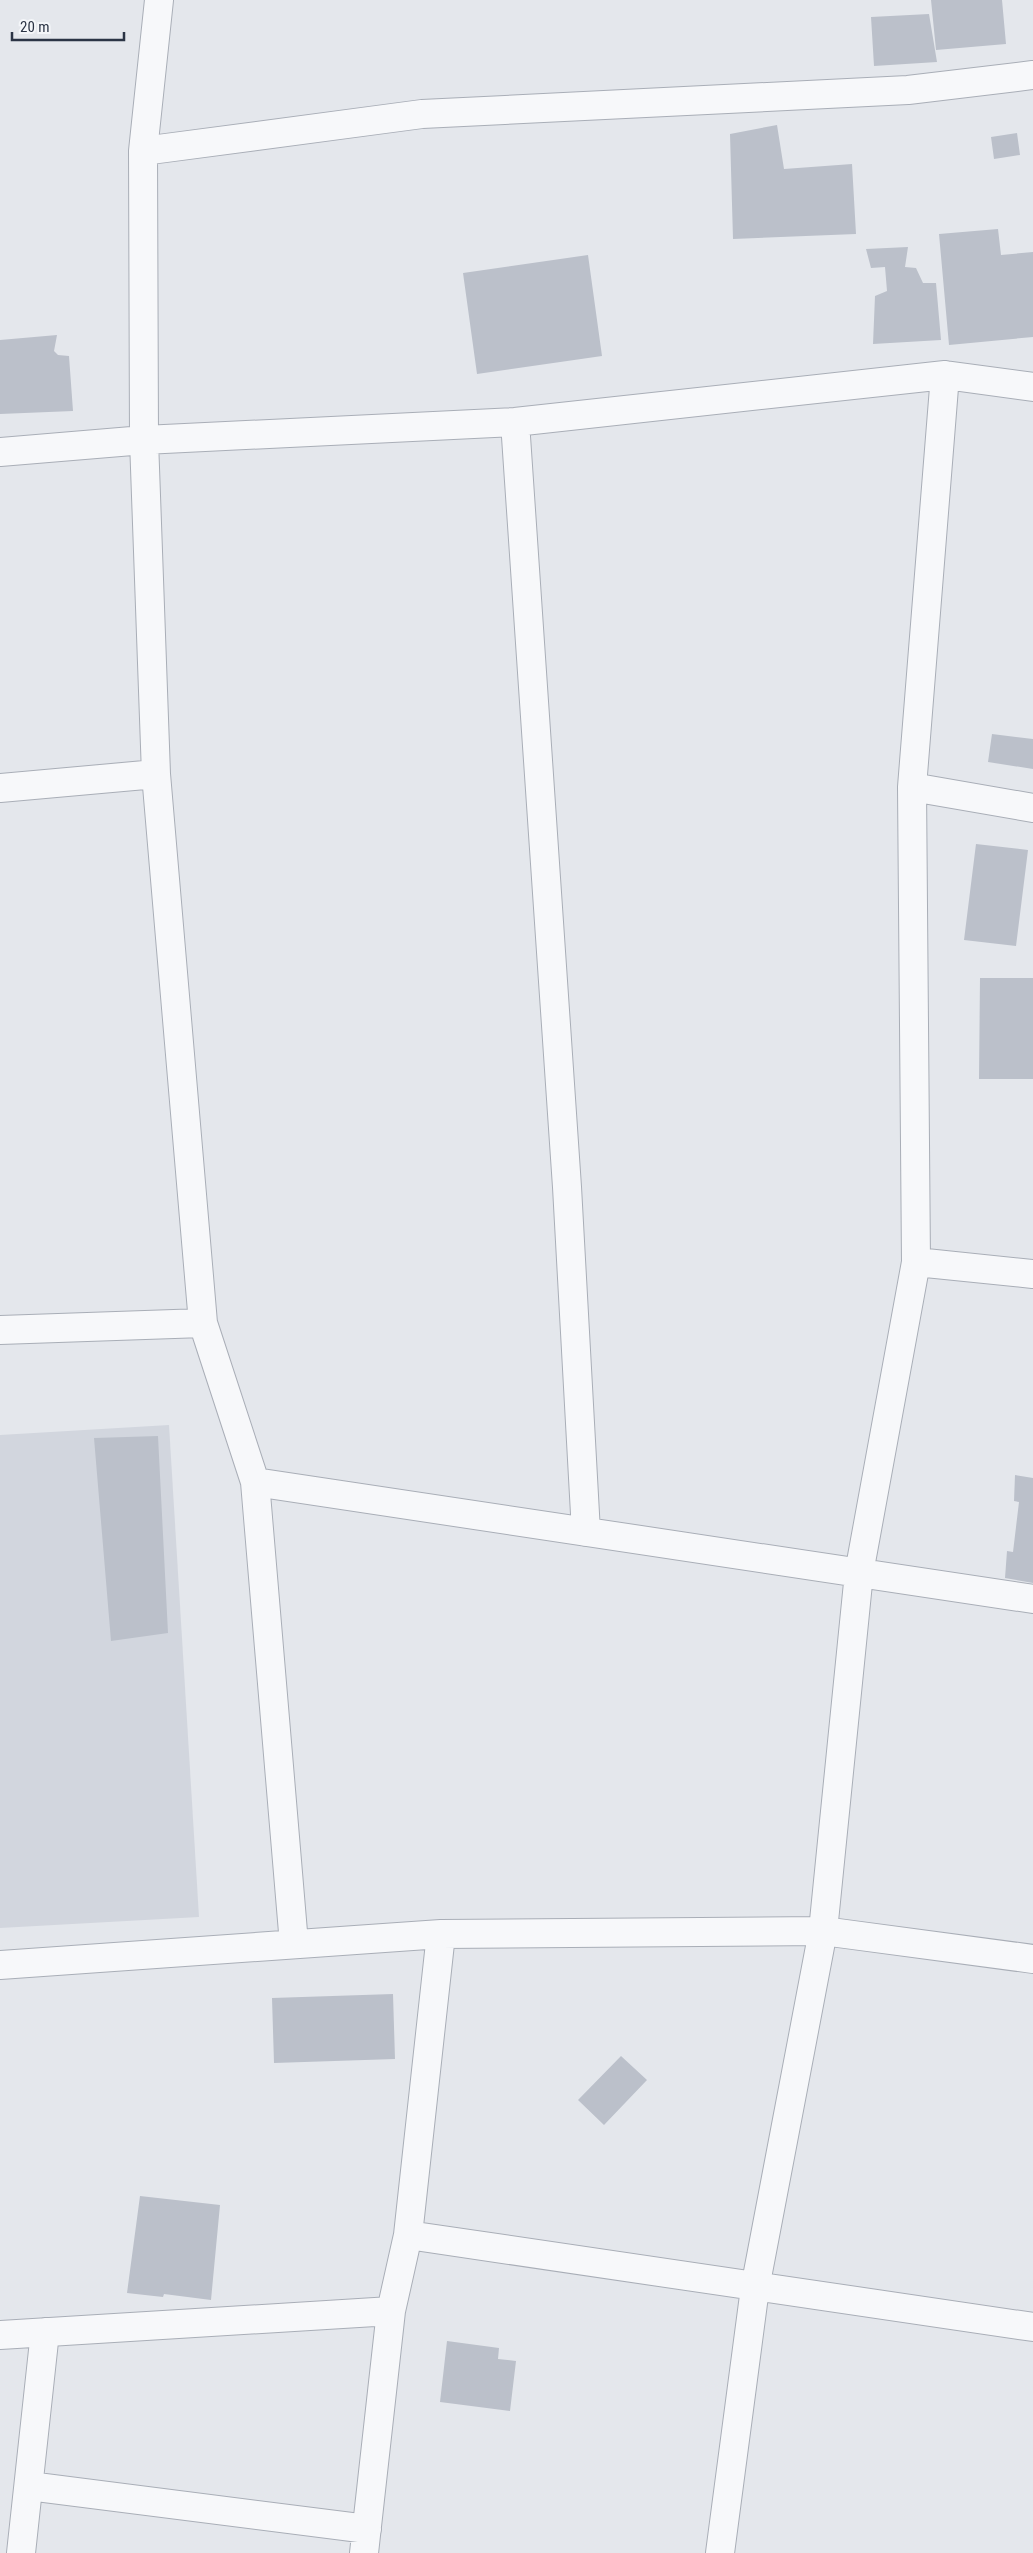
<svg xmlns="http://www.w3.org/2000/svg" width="1033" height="2553" viewBox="0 0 1033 2553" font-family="'Roboto Condensed',sans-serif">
<rect width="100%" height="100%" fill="#e4e7ec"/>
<!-- built -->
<path fill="#d2d6de" d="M169,1425L199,1917L0,1928V1435Z"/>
<!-- building -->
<path fill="#bbc0ca" d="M931,0H1002L1006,44L936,50Z
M929,14L937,62L874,66L871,17Z
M777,125L784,169L852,164L856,234L733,239L730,134Z
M1017,133L1020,155L994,159L991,137Z
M998,229L1001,255L1033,252V337L949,345L939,234Z
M908,247L905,267L916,268L923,283H936L941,340L873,344L875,296L887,291L885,267L871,268L866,249Z
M588,255L602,356L477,374L463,273Z
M57,335L54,351L58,355L69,356L73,411L0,414V340Z
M992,734L1033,739V769L988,762Z
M976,844L1028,850L1016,946L964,940Z
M980,978H1033V1079H979Z
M158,1436L168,1633L111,1641L94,1438Z
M1015,1475L1033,1478V1583L1005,1578L1007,1551L1013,1552L1019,1502L1014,1501Z
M393,1994L395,2059L274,2063L272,1998Z
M621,2056L647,2080L604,2125L578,2100Z
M140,2196L220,2205L211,2300L164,2294L163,2297L127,2293Z
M447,2341L499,2348L498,2359L516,2361L510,2411L440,2402Z"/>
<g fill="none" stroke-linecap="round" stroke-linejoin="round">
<!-- street casing -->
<g stroke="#a9aeb7" stroke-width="30">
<path id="street" d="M159,0L143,151L144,440L156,774L203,1323L255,1482L294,1944
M143,151L422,114L908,90L1033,75
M515,422L567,1187L586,1532
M0,452L144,440L515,422L945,375L1033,387
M912,787L1033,808
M0,788L156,774
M916,1262L1033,1274
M0,1330L203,1323
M255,1482L1033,1599
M0,1965L441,1934L823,1931L1033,1959
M408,2235L1033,2327
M0,2335L391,2311
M29,2486L367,2529
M21,2553L45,2332
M364,2553L391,2311L408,2235L441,1934
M720,2553L755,2288L823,1931L859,1573L916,1262L912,787L945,375"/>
</g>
<!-- street -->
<use href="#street" stroke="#f7f8fa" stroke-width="28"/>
</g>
<!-- scale -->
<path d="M12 32v8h112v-8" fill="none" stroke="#2b3445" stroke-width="2.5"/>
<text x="20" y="32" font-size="15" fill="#2b3445" stroke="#f4f6f9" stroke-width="4" paint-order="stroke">20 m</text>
</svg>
